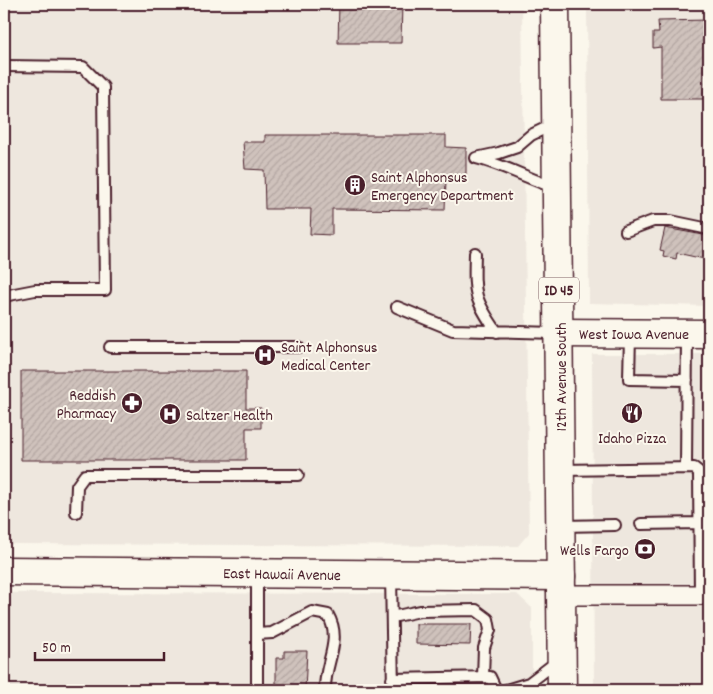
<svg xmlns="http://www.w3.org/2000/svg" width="713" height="694" viewBox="0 0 713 694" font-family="Dekko,sans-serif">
<defs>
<pattern id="building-hatch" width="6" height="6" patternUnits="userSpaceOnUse" patternTransform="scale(1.25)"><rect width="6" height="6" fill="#cfc2bc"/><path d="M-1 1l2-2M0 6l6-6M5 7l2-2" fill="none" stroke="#b3a6a2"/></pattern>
</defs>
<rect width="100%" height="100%" fill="#fbf7ec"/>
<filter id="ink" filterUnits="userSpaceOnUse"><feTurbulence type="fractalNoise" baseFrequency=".02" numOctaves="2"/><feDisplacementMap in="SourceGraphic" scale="10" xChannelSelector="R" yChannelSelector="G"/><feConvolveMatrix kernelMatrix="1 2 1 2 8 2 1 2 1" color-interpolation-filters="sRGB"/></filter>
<g filter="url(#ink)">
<!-- built -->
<path fill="#eee7de" d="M4,4H522L529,533L518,546L4,544Z
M587,4H709V306L589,303Z
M592,354H709V690H594Z
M4,593L517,594L532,608V690H4Z"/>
<!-- building -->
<path fill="url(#building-hatch)" stroke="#4a1f2b" d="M339,4H402L401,43H338Z
M709,20V99H661V47L653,48V33H659L658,21Z
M265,135H446V147L466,148V179H446L445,210L332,209V235L310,234L311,209H265L264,170L245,169L243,142H265Z
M665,228L709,236V260L677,253L676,259L663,256L664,251L660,250Z
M21,371H246V408H261V428H246V460H21Z
M416,624H471L470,645L416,644Z
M284,651H307L305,690H276V658H284Z"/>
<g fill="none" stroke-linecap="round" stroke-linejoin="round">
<!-- lane casing -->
<g stroke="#4a1f2b" stroke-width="14">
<path id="lane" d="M4,66L83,67L103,87L105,290H35L4,296
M554,124L531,135L517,147L499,153L476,158C504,165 529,179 556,188
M626,231L653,221H671L709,229
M475,253C474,293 473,298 497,332
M397,307L453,330L556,333
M630,335L629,379L687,380
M110,347H298
M686,468L687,334
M561,470L694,468L699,472L700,595
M76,512L77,486L85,475H298
M641,524L700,523
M561,526L615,525
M257,574V690
M391,575L393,690
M392,617L420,611L476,610L488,619L490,630L484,648L483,677
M257,634L272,633L312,612L328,615C343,641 324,663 325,690
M392,679L490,677L496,690
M506,690L529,683L559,660"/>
</g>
<!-- street casing -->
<g stroke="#4a1f2b" stroke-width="22">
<path id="street" d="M561,595H709"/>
</g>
<!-- secondary casing -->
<g stroke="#4a1f2b" stroke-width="31">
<path id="secondary" d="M559,333L709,334
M4,571L561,576"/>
</g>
<!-- primary casing -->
<g stroke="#4a1f2b" stroke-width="31">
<path id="primary" d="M555,4L562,690"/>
</g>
<!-- lane -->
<use href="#lane" stroke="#fbf7ec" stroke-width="10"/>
<!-- street -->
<use href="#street" stroke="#fbf7ec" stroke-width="19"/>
<!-- secondary -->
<use href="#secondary" stroke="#fbf7ec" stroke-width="28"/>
<!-- primary -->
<use href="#primary" stroke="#fbf7ec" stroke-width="28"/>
</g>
</g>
<!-- icons -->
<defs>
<g id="building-disc" transform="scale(1.125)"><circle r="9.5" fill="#4a1f2b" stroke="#fbf7ec"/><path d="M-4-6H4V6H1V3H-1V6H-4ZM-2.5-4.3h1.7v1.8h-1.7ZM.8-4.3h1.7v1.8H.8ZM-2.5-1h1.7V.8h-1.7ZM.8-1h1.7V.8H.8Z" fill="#fff"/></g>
<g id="hospital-disc" transform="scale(1.125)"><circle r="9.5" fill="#4a1f2b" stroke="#fbf7ec"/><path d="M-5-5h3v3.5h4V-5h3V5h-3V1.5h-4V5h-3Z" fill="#fff"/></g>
<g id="pharmacy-disc" transform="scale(1.125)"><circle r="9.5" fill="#4a1f2b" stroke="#fbf7ec"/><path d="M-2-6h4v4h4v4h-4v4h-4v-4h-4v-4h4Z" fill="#fff"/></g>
<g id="restaurant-disc" transform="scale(1.125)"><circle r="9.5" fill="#4a1f2b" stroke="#fbf7ec"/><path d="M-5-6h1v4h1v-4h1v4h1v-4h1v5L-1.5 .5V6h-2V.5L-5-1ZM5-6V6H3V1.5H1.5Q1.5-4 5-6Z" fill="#fff"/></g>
<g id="bank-disc" transform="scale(1.125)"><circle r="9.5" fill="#4a1f2b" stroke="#fbf7ec"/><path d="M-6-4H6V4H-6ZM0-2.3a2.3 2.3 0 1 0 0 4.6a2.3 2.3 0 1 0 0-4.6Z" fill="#fff"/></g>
</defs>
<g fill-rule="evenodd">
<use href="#building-disc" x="355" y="185"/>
<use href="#hospital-disc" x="265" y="355"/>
<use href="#pharmacy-disc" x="132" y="403"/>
<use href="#restaurant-disc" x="632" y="413"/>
<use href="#hospital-disc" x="170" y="414"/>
<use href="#bank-disc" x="645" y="549"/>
</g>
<g text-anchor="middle" stroke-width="4" stroke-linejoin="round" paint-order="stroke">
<!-- shield labels -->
<rect fill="#fbf7ec" stroke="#7f6065" stroke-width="1" x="539" y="277.5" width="40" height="25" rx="4"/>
<g font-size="15" font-weight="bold" fill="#4a1f2b">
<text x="559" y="295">ID 45</text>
</g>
<!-- poi labels -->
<g font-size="16" fill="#4a1f2b" stroke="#fbf7ec" text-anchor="start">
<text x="371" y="182">Saint Alphonsus<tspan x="371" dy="18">Emergency Department</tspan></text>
<text x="281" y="352">Saint Alphonsus<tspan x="281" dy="18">Medical Center</tspan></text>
<text x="116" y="400" text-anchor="end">Reddish<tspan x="116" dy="18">Pharmacy</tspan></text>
<text x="186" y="420">Saltzer Health</text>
<text x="632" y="443" text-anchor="middle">Idaho Pizza</text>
<text x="629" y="555" text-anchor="end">Wells Fargo</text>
</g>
<!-- street labels -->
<g font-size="16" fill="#4a1f2b" stroke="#fbf7ec">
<text x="634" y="339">West Iowa Avenue</text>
<text transform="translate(560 377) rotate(-90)" y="6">12th Avenue South</text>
<text transform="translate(282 573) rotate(1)" y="6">East Hawaii Avenue</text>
</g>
</g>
<!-- margin -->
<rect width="713" height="694" fill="none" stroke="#fbf7ec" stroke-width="20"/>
<rect x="10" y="10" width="693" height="674" fill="none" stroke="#4a1f2b" stroke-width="2" filter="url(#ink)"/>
<!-- scale -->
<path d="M35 652v8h129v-8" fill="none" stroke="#4a1f2b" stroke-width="2.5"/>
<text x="42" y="652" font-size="15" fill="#4a1f2b" stroke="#fbf7ec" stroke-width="4" paint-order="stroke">50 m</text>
</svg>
